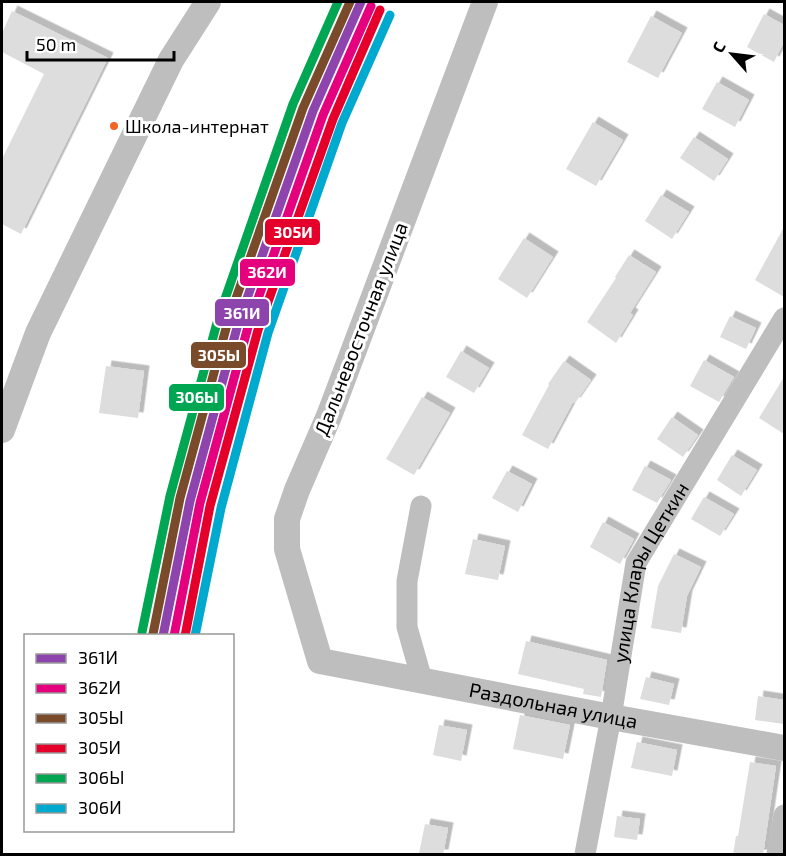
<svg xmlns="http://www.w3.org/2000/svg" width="786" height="856" viewBox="0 0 786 856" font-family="'Exo 2',sans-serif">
<defs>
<filter id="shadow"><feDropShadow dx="5.5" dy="-5.5" stdDeviation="0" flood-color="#0004"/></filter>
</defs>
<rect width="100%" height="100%" fill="#fff"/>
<!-- building -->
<path fill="#ddd" filter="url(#shadow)" d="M12,11L108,58L21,234L2,224V159L44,74L2,52V33Z
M764,14L784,25V42L774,62L747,47Z
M651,16L682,33L658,78L627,62Z
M717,82L749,100L735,127L702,109Z
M593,122L623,140L596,186L566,169Z
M694,137L728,159L714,181L680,158Z
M661,195L689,212L672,239L645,221Z
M784,227V297L755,280Z
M524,238L553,257L527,298L498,279Z
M629,255L656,272L630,313L633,315L616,343L587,322L616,278L615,277Z
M730,316L756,328L746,349L720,337Z
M461,351L489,368L474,393L446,377Z
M704,360L734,377L719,402L690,386Z
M564,361L591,380L575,403L573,402L548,449L522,435L549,385L548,384Z
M106,366L144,371L138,418L99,413Z
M784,377V434L759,418Z
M422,397L450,413L414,475L386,459Z
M672,417L698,435L683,457L657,439Z
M732,455L757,470L741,496L717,480Z
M645,466L671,480L657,503L632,490Z
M507,471L532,484L518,512L492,498Z
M704,497L734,514L720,536L691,519Z
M603,522L634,539L620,564L590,547Z
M473,539L505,546L498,580L465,574Z
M674,554L701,567L687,596L681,633L651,628L658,586Z
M526,641L607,660L601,697L583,694L584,689L518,674Z
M646,677L674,684L669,705L640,699Z
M758,696L784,700V724L755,720Z
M520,715L570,725L563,759L513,749Z
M439,725L467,730L461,761L433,755Z
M637,742L677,750L672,776L631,768Z
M750,762L776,766L763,855H733L736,836H738Z
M617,816L640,819L637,840L614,837Z
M425,824L448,828L443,855H429L419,853Z"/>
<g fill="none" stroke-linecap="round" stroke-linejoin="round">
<!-- minor -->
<g stroke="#bebebe" stroke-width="21">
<path d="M421,506L407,581V627L422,680"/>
<path id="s1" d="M585,854L611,717L636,563L784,318"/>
<path d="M777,854L784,815"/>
</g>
<!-- tertiary -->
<g stroke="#bebebe" stroke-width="26">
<path id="s2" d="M485,2L329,416L297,490L287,519V549L320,661L611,717L784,748"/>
<path d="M2,430L38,333L171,60L208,2"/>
</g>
<!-- rail-1 casing -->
<g stroke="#fff" stroke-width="14">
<path id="rail-1" d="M163,636L190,501L238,324L313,111L361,2"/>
</g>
<!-- rail-2 casing -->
<g stroke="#fff" stroke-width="14">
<path id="rail-2" d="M174,636L200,503L248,327L323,115L371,6"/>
</g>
<!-- rail-3 casing -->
<g stroke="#fff" stroke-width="14">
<path id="rail-3" d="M153,634L180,498L228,321L303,108L350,2"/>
</g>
<!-- rail-4 casing -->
<g stroke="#fff" stroke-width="14">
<path id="rail-4" d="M185,636L210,506L258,330L333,119L380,10"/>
</g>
<!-- rail-5 casing -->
<g stroke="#fff" stroke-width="14">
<path id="rail-5" d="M142,632L170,496L218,319L293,104L338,2"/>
</g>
<!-- rail-6 casing -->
<g stroke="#fff" stroke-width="14">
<path id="rail-6" d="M195,636L221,508L268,333L342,123L390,15"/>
</g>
<!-- rail-1 -->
<use href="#rail-1" stroke="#8e44ad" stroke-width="9"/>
<!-- rail-2 -->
<use href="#rail-2" stroke="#e5007d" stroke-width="9"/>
<!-- rail-3 -->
<use href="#rail-3" stroke="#7a4b2a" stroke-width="9"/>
<!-- rail-4 -->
<use href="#rail-4" stroke="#e4002b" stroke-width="9"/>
<!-- rail-5 -->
<use href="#rail-5" stroke="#00a651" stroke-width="9"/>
<!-- rail-6 -->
<use href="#rail-6" stroke="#00a9ce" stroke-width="9"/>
</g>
<!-- markers -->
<circle fill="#f26522" stroke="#fff" stroke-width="2" cx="114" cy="126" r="5"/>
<g text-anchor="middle" stroke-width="6" stroke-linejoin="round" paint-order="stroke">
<!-- bus labels -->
<g font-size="18" fill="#000" stroke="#fff" text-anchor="start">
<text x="125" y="133">Школа-интернат</text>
</g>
<!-- street labels -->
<g font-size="20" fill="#000" stroke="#fff">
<text transform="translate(361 329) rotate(-69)" y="7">Дальневосточная улица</text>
<text dy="7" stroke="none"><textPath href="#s1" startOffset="291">улица Клары Цеткин</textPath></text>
<text dy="7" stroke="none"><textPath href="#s2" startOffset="938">Раздольная улица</textPath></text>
</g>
</g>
<g stroke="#fff" stroke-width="2">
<rect x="264" y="218" width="57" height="28" rx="6" fill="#e4002b"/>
<rect x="239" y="258" width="57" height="29" rx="6" fill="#e5007d"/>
<rect x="214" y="298" width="56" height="29" rx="6" fill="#8e44ad"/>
<rect x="190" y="341" width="57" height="28" rx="6" fill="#7a4b2a"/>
<rect x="168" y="383" width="57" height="29" rx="6" fill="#00a651"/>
</g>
<g font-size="16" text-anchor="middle" font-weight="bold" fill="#fff">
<text x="293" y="238">305И</text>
<text x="267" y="278">362И</text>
<text x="242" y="319">361И</text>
<text x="219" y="361">305Ы</text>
<text x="197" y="403">306Ы</text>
</g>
<!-- border -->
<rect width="786" height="856" fill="none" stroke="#000000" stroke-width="6"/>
<!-- legend -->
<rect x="24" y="634" width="210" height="198" fill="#ffffff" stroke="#999999" stroke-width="1.5"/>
<rect x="36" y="654" width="30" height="9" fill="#8e44ad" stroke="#999999" stroke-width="1.5"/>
<text x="78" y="664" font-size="18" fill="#000000">361И</text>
<rect x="36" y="684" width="30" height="9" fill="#e5007d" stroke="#999999" stroke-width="1.5"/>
<text x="78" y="694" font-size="18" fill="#000000">362И</text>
<rect x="36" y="714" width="30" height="9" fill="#7a4b2a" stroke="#999999" stroke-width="1.5"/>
<text x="78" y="724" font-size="18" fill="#000000">305Ы</text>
<rect x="36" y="744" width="30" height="9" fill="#e4002b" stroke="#999999" stroke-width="1.5"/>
<text x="78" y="754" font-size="18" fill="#000000">305И</text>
<rect x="36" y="774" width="30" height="9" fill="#00a651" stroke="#999999" stroke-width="1.5"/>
<text x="78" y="784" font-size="18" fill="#000000">306Ы</text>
<rect x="36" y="804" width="30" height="9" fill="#00a9ce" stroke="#999999" stroke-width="1.5"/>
<text x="78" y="814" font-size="18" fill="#000000">306И</text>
<!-- north arrow -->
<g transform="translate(732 54) rotate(298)" stroke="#ffffff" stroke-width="4.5" paint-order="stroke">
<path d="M0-4.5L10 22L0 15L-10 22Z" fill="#000000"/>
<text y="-9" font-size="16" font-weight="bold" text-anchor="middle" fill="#000000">С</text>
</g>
<!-- scale -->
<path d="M27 51v9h147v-9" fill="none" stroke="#000000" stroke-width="3"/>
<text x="36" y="51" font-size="18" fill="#000000" stroke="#ffffff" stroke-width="4.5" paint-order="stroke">50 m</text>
</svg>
